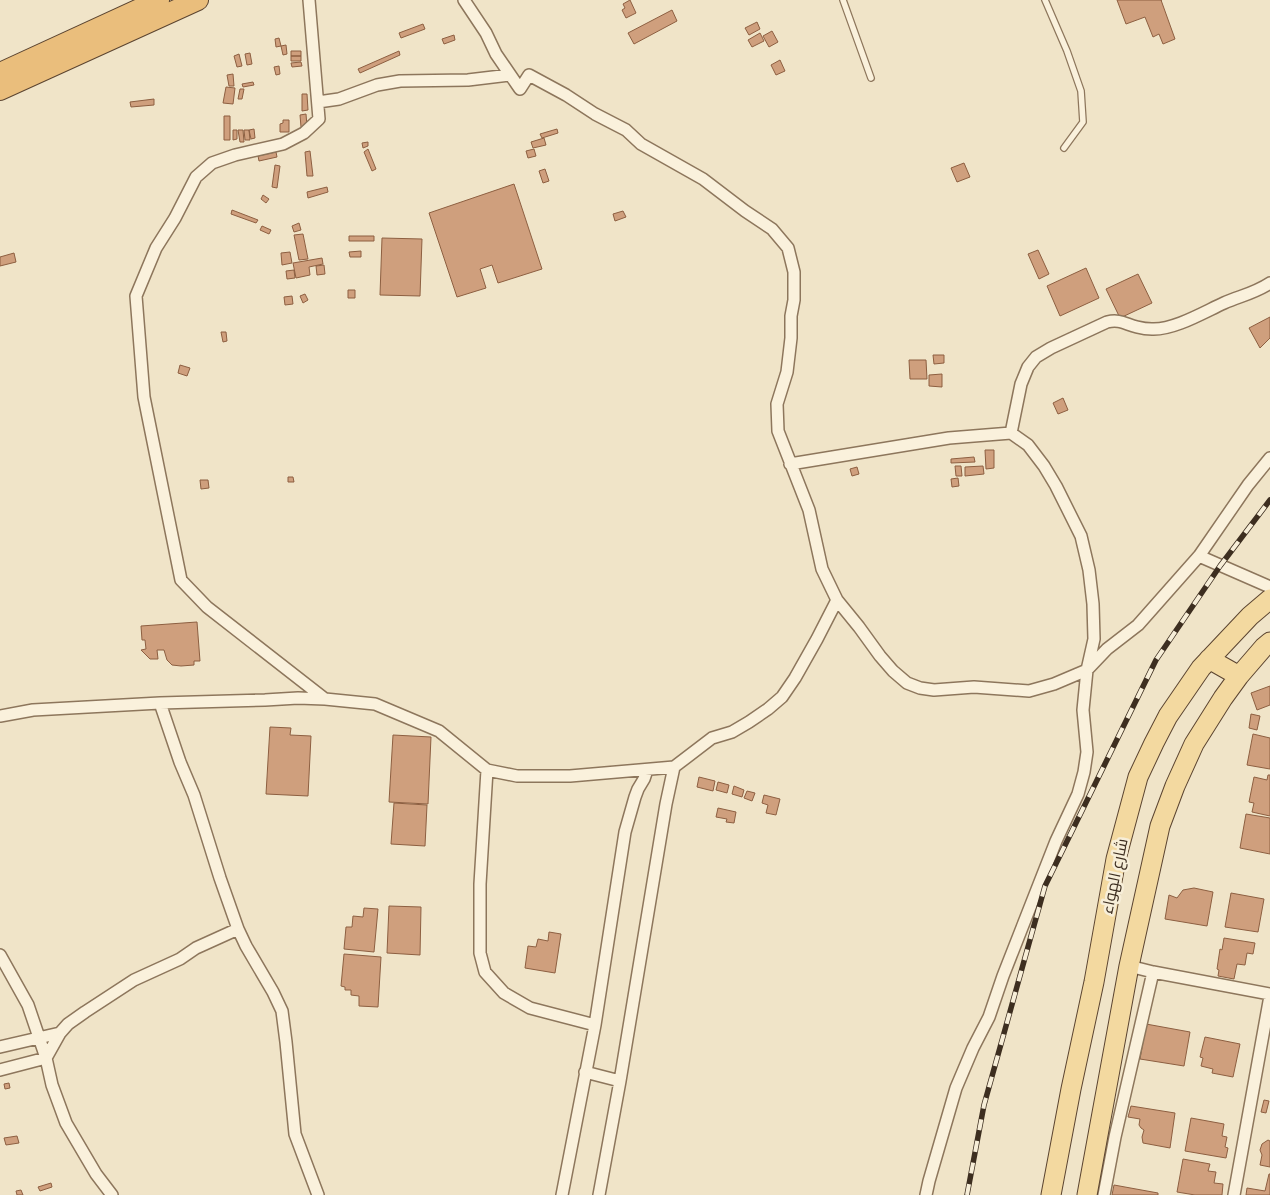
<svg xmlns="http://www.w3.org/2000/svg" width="1270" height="1195" viewBox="0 0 1270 1195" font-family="Lora,Cairo,serif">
<rect width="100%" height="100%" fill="#f0e4c8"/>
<!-- building -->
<path fill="#cf9f7d" stroke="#8d5f41" d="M630,0L636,13L626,18L622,10L625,8L623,4Z
M1117,0H1162H1161L1175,39L1163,44L1159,34L1153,37L1145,17L1126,24Z
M672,10L677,21L634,44L628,33Z
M757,22L760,29L749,35L745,28Z
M423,24L425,29L401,38L399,33Z
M772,31L778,42L769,47L763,36Z
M760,33L764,41L752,47L748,40Z
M454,35L455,40L444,44L442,39Z
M279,38L281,46L276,47L275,39Z
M286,45L287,54L283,55L281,46Z
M291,51H301V56H291Z
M399,51L400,55L360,73L358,69Z
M250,53L252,64L247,65L245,54Z
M239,54L242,66L237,67L234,56Z
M291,56H301V61H291Z
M780,60L785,71L776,75L771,65Z
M301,62L302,66L292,67L291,63Z
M279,66L280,74L276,75L274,67Z
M233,74L234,86H229L227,75Z
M253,82L254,85L243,87L242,84Z
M226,87L235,88L233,104L223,103Z
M240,89H244L242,99H238Z
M302,94H307L308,110L302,111Z
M154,99V105L131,107L130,102Z
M306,114L307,126L301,127L300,115Z
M224,116H230V140H224Z
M283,120H289V132H280V124L283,123Z
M254,129L255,138L251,139L249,130Z
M557,129L558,133L542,138L540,134Z
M233,130H237V139L233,140Z
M238,130H243L244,142H240Z
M244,130H249L250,140H245Z
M544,138L546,145L533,148L531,142Z
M368,142V146L363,148L362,143Z
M368,149L376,169L372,171L364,152Z
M534,149L536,156L528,158L526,151Z
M310,151L313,176H307L305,152Z
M276,152L277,157L259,161L258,156Z
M964,163L970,177L957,182L951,168Z
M275,165L280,166L277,188L272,187Z
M545,169L549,181L543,183L539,171Z
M514,184L542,269L498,283L492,265L480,269L486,288L457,297L429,213Z
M327,187L328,192L308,198L307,192Z
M263,195L269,199L266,203L261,199Z
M232,210L258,220L256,223L231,214Z
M623,211L626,217L615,221L613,214Z
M299,223L301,230L294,232L292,226Z
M262,226L271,230L269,234L260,230Z
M303,234L308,259L299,260L294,235Z
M349,236H374V241H349Z
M382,238L422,239L420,296L380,295Z
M1038,250L1049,274L1039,279L1028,254Z
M361,251V257H350L349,252Z
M290,252L292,263L282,265L281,253Z
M14,253L16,262L0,266V257Z
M322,258L323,264L309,267L310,275L296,278L293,263Z
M324,265L325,274L317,275L316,266Z
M1086,268L1099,298L1060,316L1047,286Z
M294,270L295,278L287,279L286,271Z
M1138,274L1152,303L1120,318L1106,289Z
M348,290H355V298H348Z
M305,294L308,300L303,303L300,296Z
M292,296L293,304L285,305L284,297Z
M1270,317V338L1260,348L1249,328Z
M221,332H226L227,341L223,342Z
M933,355H944V363L934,364Z
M909,360H926L927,379H910Z
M180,365L190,368L187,376L178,373Z
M942,374V387L929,386V375Z
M1063,398L1068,410L1058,414L1053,403Z
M985,450H994V468L986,469Z
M974,457L975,462L951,463V459Z
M955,466H961L962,476H956Z
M983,466L984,474L965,476V467Z
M857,467L859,474L852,476L850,469Z
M288,477H293L294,482H288Z
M958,478L959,486L952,487L951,479Z
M200,480H208L209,488L201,489Z
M197,622L200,661H194V665L181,666L172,665L167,660L164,650H157L158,659H150L141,650L146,649L145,640H142L141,626Z
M1270,686V705L1257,710L1251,693Z
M1251,714L1260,716L1257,730L1249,728Z
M270,727L291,728L290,735L311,736L308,796L266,794Z
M1253,734L1270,738V769L1247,765Z
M393,735L431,737L428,804L389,802Z
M1268,775H1270V816L1252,812L1254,803L1249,802L1254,777L1267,780Z
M699,777L715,781L713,791L697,787Z
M718,782L729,785L727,793L716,790Z
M734,786L744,790L742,797L732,794Z
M747,791L755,793L752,801L744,798Z
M764,795L780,799L776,815L766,813L768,805L762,803Z
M394,803L427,805L425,846L391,844Z
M718,808L736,812L734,823L726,822L727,819L716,817Z
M1246,814L1270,818V854L1240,848Z
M1194,888L1213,892L1207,926L1165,919L1169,895L1177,898L1183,890Z
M1231,893L1264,899L1258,932L1225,927Z
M389,906L421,907L420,955L387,953Z
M364,908L378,909L374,952L344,949L346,927H352L353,916L363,917Z
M549,932L561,934L555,973L525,968L528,946L536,947L538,939L548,941Z
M1224,938L1255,943L1253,954L1247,953L1245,965L1237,964L1234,979L1218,976L1219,970L1217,969L1220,949L1222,950Z
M344,954L381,957L378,1007L359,1006V996L351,995V990H345V987L341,986Z
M1146,1024L1190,1032L1184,1066L1140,1059Z
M1205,1037L1240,1044L1233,1077L1212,1073L1213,1069L1201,1066L1203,1058L1200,1057Z
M9,1083L10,1088L5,1089L4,1084Z
M1264,1100L1269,1101L1266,1113L1261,1112Z
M1131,1106L1175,1113L1170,1148L1143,1143L1142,1137L1144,1130L1141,1128L1139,1125L1140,1119L1128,1117Z
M1191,1118L1224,1124L1222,1136L1227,1137L1225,1147L1228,1148L1226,1158L1185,1151Z
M17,1136L19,1143L6,1145L4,1138Z
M1268,1140L1270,1141V1167L1260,1165L1262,1155L1260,1150L1262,1144Z
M1183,1159L1210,1164L1208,1171L1216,1172L1214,1183L1223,1184L1222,1195H1195L1177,1192Z
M1269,1174H1270V1195H1246L1247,1188L1265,1191Z
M51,1183L52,1187L40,1191L38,1187Z
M1114,1185L1158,1193V1195H1112Z
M21,1190L23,1195H17L16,1191Z"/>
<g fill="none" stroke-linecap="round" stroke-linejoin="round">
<!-- service casing -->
<g stroke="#8d765c" stroke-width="8">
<path id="service" d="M843,0L871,78
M1045,0L1067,51L1081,91L1083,122L1064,148"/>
</g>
<!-- minor casing -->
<g stroke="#8d765c" stroke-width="14">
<path id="minor" d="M309,0L319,119L304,133L283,144L235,155L212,163L196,177L175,218L156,248L136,296L144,397L181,580L207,607L325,699
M464,0L486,33L496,54L520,89L529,75L566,95L595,114L626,130L641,144L703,179L745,211L772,229L788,248L794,272V300L791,316V338L787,372L777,404L778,431L809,510L822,569L837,600L859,627L880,656L893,671L907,683L920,688L934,690L974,687L1029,691L1054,684L1087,670L1107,649L1138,625L1199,556L1248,485L1270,458
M318,102L339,99L377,85L400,81L468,80L510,75
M1011,433L1021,384L1028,367L1036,357L1051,348L1107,322C1120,319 1125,324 1137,327C1141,328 1147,329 1152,329C1174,330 1204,312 1224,303C1240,296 1255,293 1270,283
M790,464L949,438L1011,433L1028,445L1044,466L1056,486L1081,536L1089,570L1093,604L1094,639L1087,670L1083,710L1087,752L1084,772L1078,794L1056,841L1003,976L989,1017L973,1048L956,1088L929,1181L926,1195
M1199,556L1270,587
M160,703L180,762L194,795L220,878L238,929L246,946L273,992L282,1011L286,1042L295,1134L318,1195
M0,716L33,710L160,703L265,700L298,698L325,699L375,704L439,731L487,770L517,776H570L674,767L712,738L732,732L749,722L768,709L782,697L795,678L817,639L837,600
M487,770L480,884V953L485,972L504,993L530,1008L595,1025
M0,955L28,1005L46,1058L52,1085L66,1123L96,1174L112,1195
M1129,966L1153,972L1270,994
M0,1047L60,1033
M0,1070L46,1058L60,1033L68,1024L85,1012L134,980L180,959L196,948L238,929
M585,1072L620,1081
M562,1195L595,1025L625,832L635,797L638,789L644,779L647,770
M599,1195L620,1081L666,804L674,767
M1104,1195L1115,1137L1153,972
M1234,1195L1270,996"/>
</g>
<!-- primary casing -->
<g stroke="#5b4430" stroke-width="21">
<path id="primary" d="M1209,659L1239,676
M1051,1195L1071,1089L1094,982L1116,859L1138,777L1154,743L1168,716L1201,668L1250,616L1270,599
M1087,1195L1129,966L1160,826L1175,786L1194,744L1223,698L1239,676L1264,647L1270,642"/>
</g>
<!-- trunk casing -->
<g stroke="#5b4430" stroke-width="22">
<path id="trunk" d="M0,73L159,0
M0,90L198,0"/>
</g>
<!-- service -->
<use href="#service" stroke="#faf1dc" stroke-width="5.5"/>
<!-- minor -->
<use href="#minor" stroke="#faf1dc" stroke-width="11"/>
<!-- primary -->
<use href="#primary" stroke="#f3d9a0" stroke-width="19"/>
<!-- trunk -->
<use href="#trunk" stroke="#eabe7c" stroke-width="20"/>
<!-- rail casing -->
<g stroke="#3d2e20" stroke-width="5.5">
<path id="rail" d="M967,1195L984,1105L1045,886L1156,660L1220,566L1270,500"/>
</g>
<!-- rail -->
<use href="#rail" stroke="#f7eed8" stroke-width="4" stroke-dasharray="11" stroke-linecap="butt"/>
</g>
<g text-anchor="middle" stroke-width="5" stroke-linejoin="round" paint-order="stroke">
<!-- street labels -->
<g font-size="16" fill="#3d2e20" stroke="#f7eed8">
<text transform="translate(1114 876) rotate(-78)" y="6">شارع الهواء</text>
</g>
</g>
</svg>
